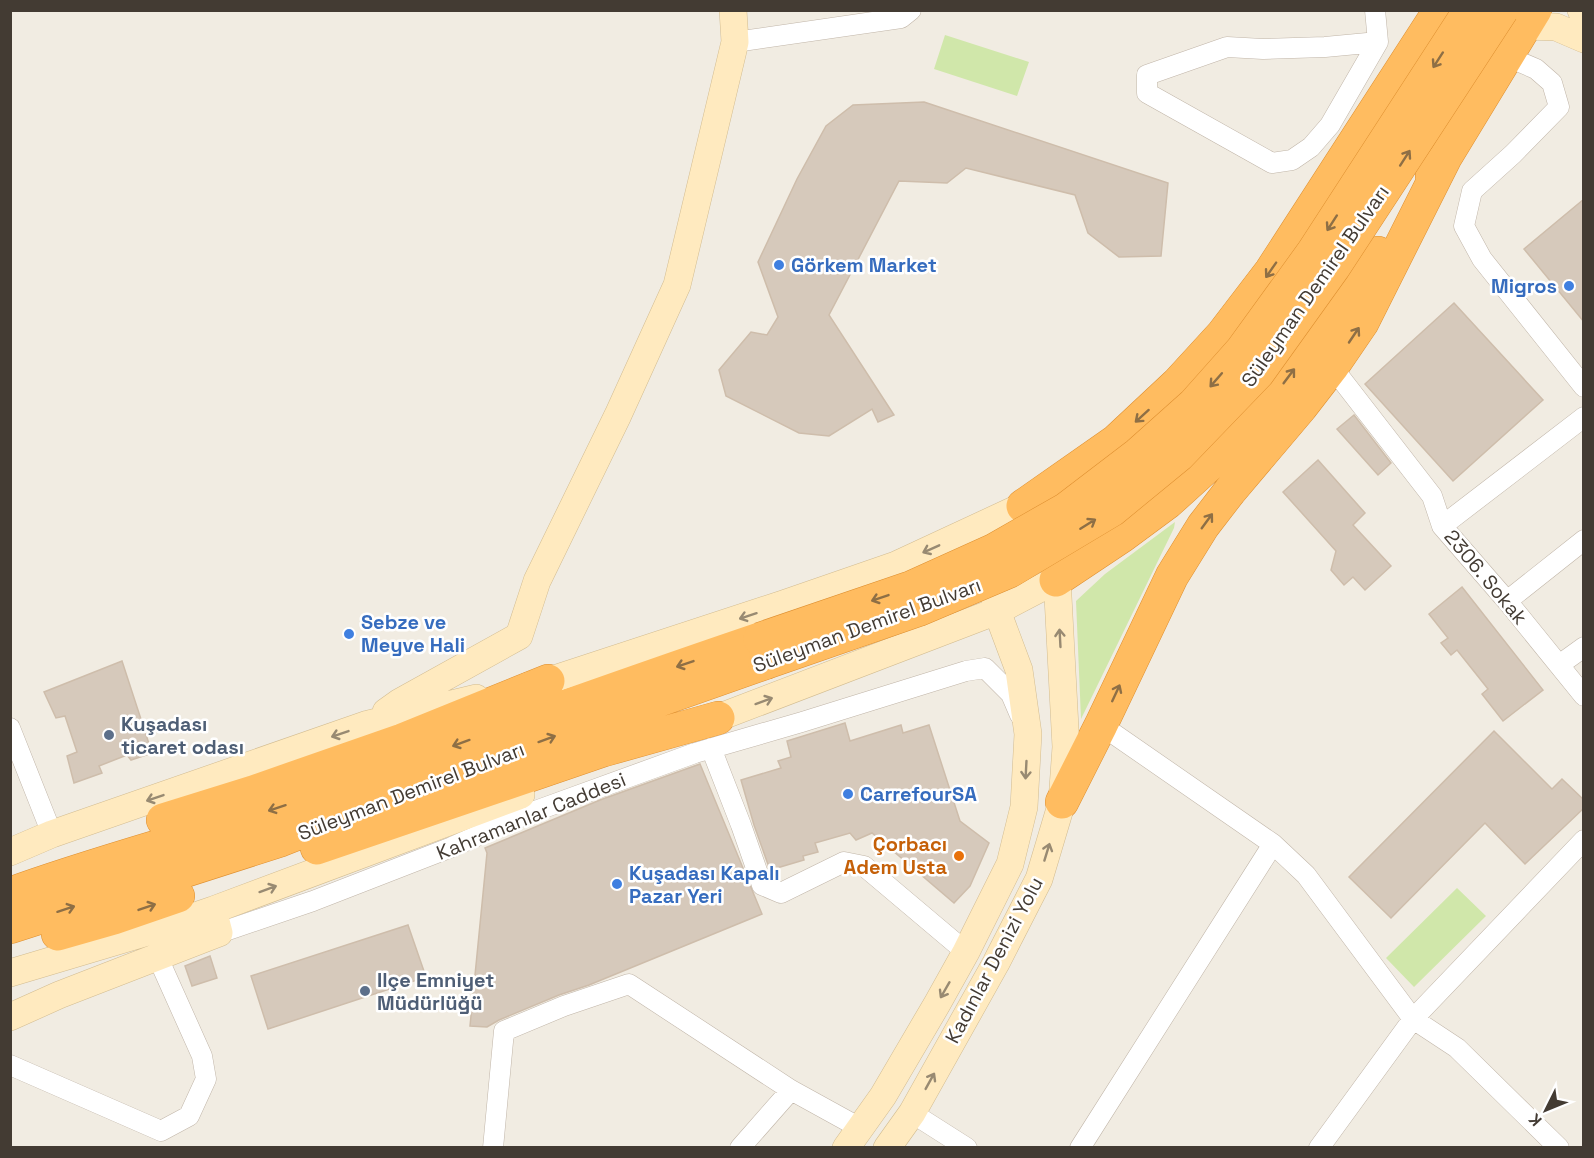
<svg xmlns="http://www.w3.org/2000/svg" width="1594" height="1158" viewBox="0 0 1594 1158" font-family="'Space Grotesk',sans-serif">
<rect width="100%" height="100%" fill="#f1ece2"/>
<!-- green -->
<path fill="#d0e7aa" d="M945,35L1029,62L1017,96L934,69Z
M1175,522L1174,528L1081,719L1076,601L1105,574Z
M1457,888L1486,916L1414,987L1386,958Z"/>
<!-- building -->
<path fill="#d6c9bb" stroke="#cebdab" stroke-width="1.5" d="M924,102L1168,183L1161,256L1119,257L1088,233L1075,195L966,168L947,183L899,181L829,315L894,415L878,422L872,409L829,436L799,433L726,396L719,370L751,332L767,335L778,317L758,262L797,179L826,126L853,105Z
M1584,199V322L1524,249Z
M1454,303L1543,400L1453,481L1365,384Z
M1354,415L1391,463L1378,475L1337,429Z
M1318,460L1365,513L1353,525L1391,566L1365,590L1353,577L1344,585L1331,570L1336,551L1283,492Z
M1462,587L1543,690L1503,721L1482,694L1488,689L1457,650L1451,655L1441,643L1448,638L1429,614Z
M122,661L152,753L131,760L127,755L99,766L102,773L74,783L67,756L77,752L65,716L56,718L44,692Z
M845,723L850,741L901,725L903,733L929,725L960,821L989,843L970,886L954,903L872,833L856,840L850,833L815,843L818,852L803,856L804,860L770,870L754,825L741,780L781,768L778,761L791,757L787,741Z
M1494,731L1552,789L1562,779L1584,800V808L1525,864L1485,823L1391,918L1349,877Z
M700,764L762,914L589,985L559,995L499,1020L487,1027L470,1026L487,853L485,848L600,800Z
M408,925L426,977L268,1029L251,976Z
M210,956L217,978L192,986L185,966Z"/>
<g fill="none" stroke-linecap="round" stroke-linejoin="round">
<!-- street casing -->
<g stroke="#c0b5a8" stroke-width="21">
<path id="street" d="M1375,10L1378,42L1330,125L1311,147L1292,160L1272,163L1147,93V75L1227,47L1263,49L1325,47L1378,42
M735,42L901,18L911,10
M1506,56L1536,69L1552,83L1559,107L1513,154L1472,191L1464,226L1482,259L1584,387
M1332,367L1432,496L1442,526L1507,601L1584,696
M1442,526L1584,417
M1507,601L1584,540
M1559,665L1584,647
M1101,725L1273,844L1306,875L1413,1019L1457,1048L1559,1148
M10,728L52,834
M711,748L741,825L762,885L781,893L844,862L864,866L966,952
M219,933L313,901L452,847L527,814L695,753L802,722L966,671L985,668L1011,694L1020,715
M10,1065L161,1131L189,1116L206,1079L202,1056L163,969L159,956
M912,1113L967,1148
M493,1148L504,1031L564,1006L629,984L791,1090L860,1128
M740,1148L791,1090
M1080,1148L1273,844
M1319,1148L1413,1019L1584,840"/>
</g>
<!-- secondary casing -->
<g stroke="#d2bc91" stroke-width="28">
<path id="secondary" d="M1581,10L1584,17
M1524,26L1556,27L1584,39
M528,686L548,681L783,604L896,565L1023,506L1038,519
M386,712L400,702L519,636L537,581L618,415L677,285L735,42L733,10
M699,725L997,611L1056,580
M10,852L52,834L368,724L476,698
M10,973L154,930L213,910L521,795
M10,1017L59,995L219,933L213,910
M846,1148L883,1096L937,1004L966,952L1010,864L1024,807L1028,734L1019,670L997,611L994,594
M887,1148L912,1113L996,963L1039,879L1062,802L1066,747L1056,559"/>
</g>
<!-- highway casing -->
<g stroke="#de8f30" stroke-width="34">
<path id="highway" d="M1432,176L1445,158L1535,10
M1023,506L1116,441L1178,383L1222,335L1271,271L1440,10
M1056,580L1122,536L1168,502L1232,444L1273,397L1348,297L1378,253
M1062,802L1101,725L1172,576L1203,526L1230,491L1301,407L1332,367L1362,323L1445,158
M163,820L253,792L402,740L548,681
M317,848L604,750L718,718
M10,894C100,861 193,838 283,807C442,751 600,693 760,639
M10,927L281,840L438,778L765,663
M58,934L114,918L178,896"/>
</g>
<!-- street -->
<use href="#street" stroke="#fff" stroke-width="20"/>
<!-- secondary -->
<use href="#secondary" stroke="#ffeabf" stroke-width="27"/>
<!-- highway -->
<use href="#highway" stroke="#ffbc60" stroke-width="33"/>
<!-- highway-bridge casing -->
<g stroke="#de8f30" stroke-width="34" stroke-linecap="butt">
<path id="highway-bridge" d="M760,639L912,587L994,550L1066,509L1138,454L1194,404L1242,350L1313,252L1470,10
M765,663L918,610L1010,571L1112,510L1179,455L1258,373L1334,267L1502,10"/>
</g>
<!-- highway-bridge -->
<use href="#highway-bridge" stroke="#ffbc60" stroke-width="33"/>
</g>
<!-- one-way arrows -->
<defs><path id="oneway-shaft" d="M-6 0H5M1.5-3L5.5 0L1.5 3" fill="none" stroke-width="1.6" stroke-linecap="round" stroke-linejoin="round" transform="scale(1.5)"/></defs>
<g stroke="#8e6f45">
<use href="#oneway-shaft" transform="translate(1438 60) rotate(123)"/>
<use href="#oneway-shaft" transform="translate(1405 158) rotate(-57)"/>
<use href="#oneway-shaft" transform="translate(1332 223) rotate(123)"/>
<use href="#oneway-shaft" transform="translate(1271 270) rotate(125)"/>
<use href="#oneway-shaft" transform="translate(1354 335) rotate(-56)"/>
<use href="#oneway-shaft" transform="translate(1289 376) rotate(-53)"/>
<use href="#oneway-shaft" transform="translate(1216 380) rotate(131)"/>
<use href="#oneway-shaft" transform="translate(1142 416) rotate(138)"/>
<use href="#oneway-shaft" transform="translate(1207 521) rotate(-54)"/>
<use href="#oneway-shaft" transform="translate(1088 524) rotate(-32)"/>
<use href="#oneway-shaft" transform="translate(880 598) rotate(161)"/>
<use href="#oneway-shaft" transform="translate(685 664) rotate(161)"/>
<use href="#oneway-shaft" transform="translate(1116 693) rotate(-65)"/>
<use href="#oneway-shaft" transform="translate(547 739) rotate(-20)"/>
<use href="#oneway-shaft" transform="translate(461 743) rotate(160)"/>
<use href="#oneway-shaft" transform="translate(277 808) rotate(162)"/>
<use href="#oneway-shaft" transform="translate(147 907) rotate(-19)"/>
<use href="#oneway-shaft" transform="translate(66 909) rotate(-18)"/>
</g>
<g stroke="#988a72">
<use href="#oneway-shaft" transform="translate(931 549) rotate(156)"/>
<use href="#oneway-shaft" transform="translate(748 616) rotate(162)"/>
<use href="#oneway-shaft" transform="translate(1060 638) rotate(-93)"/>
<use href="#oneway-shaft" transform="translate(764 701) rotate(-20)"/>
<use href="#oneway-shaft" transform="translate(340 734) rotate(161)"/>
<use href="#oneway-shaft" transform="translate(1026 770) rotate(93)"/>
<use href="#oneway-shaft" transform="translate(155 798) rotate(161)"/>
<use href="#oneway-shaft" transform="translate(1047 852) rotate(-73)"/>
<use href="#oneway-shaft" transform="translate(268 889) rotate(-20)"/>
<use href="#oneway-shaft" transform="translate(945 990) rotate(120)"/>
<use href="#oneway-shaft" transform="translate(930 1081) rotate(-61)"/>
</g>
<!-- markers -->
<g fill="#3f7fe0" stroke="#fff" stroke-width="2">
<circle cx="779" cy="265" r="6"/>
<circle cx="1569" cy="286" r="6"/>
<circle cx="349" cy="634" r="6"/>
<circle cx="848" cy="794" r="6"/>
<circle cx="617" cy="884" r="6"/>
</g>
<g fill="#5c6f8a" stroke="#fff" stroke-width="2">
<circle cx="109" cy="735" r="6"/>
<circle cx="365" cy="991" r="6"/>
</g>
<circle fill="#e8710a" stroke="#fff" stroke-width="2" cx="959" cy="856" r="6"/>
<g text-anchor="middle" stroke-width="5" stroke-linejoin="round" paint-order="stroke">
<!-- shop labels -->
<g font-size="20" font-weight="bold" fill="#366cbe" stroke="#fff" text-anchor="start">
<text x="791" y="272">Görkem Market</text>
<text x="1557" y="293" text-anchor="end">Migros</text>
<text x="361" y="629">Sebze ve<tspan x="361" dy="23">Meyve Hali</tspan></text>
<text x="860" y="801">CarrefourSA</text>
<text x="629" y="880">Kuşadası Kapalı<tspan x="629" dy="23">Pazar Yeri</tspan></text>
</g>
<!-- street labels -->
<g font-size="20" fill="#433b33" stroke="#fff">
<text transform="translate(1315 286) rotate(-55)" y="7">Süleyman Demirel Bulvarı</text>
<text transform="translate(1486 577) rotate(50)" y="7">2306. Sokak</text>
<text transform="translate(867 625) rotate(-20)" y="7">Süleyman Demirel Bulvarı</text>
<text transform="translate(411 791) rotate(-21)" y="7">Süleyman Demirel Bulvarı</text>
<text transform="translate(531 816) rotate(-22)" y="7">Kahramanlar Caddesi</text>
<text transform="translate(994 960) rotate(-62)" y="7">Kadınlar Denizi Yolu</text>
</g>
<!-- service labels -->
<g font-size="20" font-weight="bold" fill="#4e5e75" stroke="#fff" text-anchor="start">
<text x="121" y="731">Kuşadası<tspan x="121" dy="23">ticaret odası</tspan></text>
<text x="377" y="987">Ilçe Emniyet<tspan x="377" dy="23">Müdürlüğü</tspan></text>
</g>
<!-- food labels -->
<g font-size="20" font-weight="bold" fill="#c56008" stroke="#fff" text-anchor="end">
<text x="947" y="851">Çorbacı<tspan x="947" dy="23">Adem Usta</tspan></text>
</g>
</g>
<!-- border -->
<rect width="1594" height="1158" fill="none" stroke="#433b33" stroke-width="24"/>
<!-- north arrow -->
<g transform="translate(1546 1110) rotate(227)" stroke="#ffffff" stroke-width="4.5" paint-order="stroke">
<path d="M0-4.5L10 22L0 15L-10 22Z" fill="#433b33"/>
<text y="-9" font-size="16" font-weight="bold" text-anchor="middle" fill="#433b33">K</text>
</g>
</svg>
